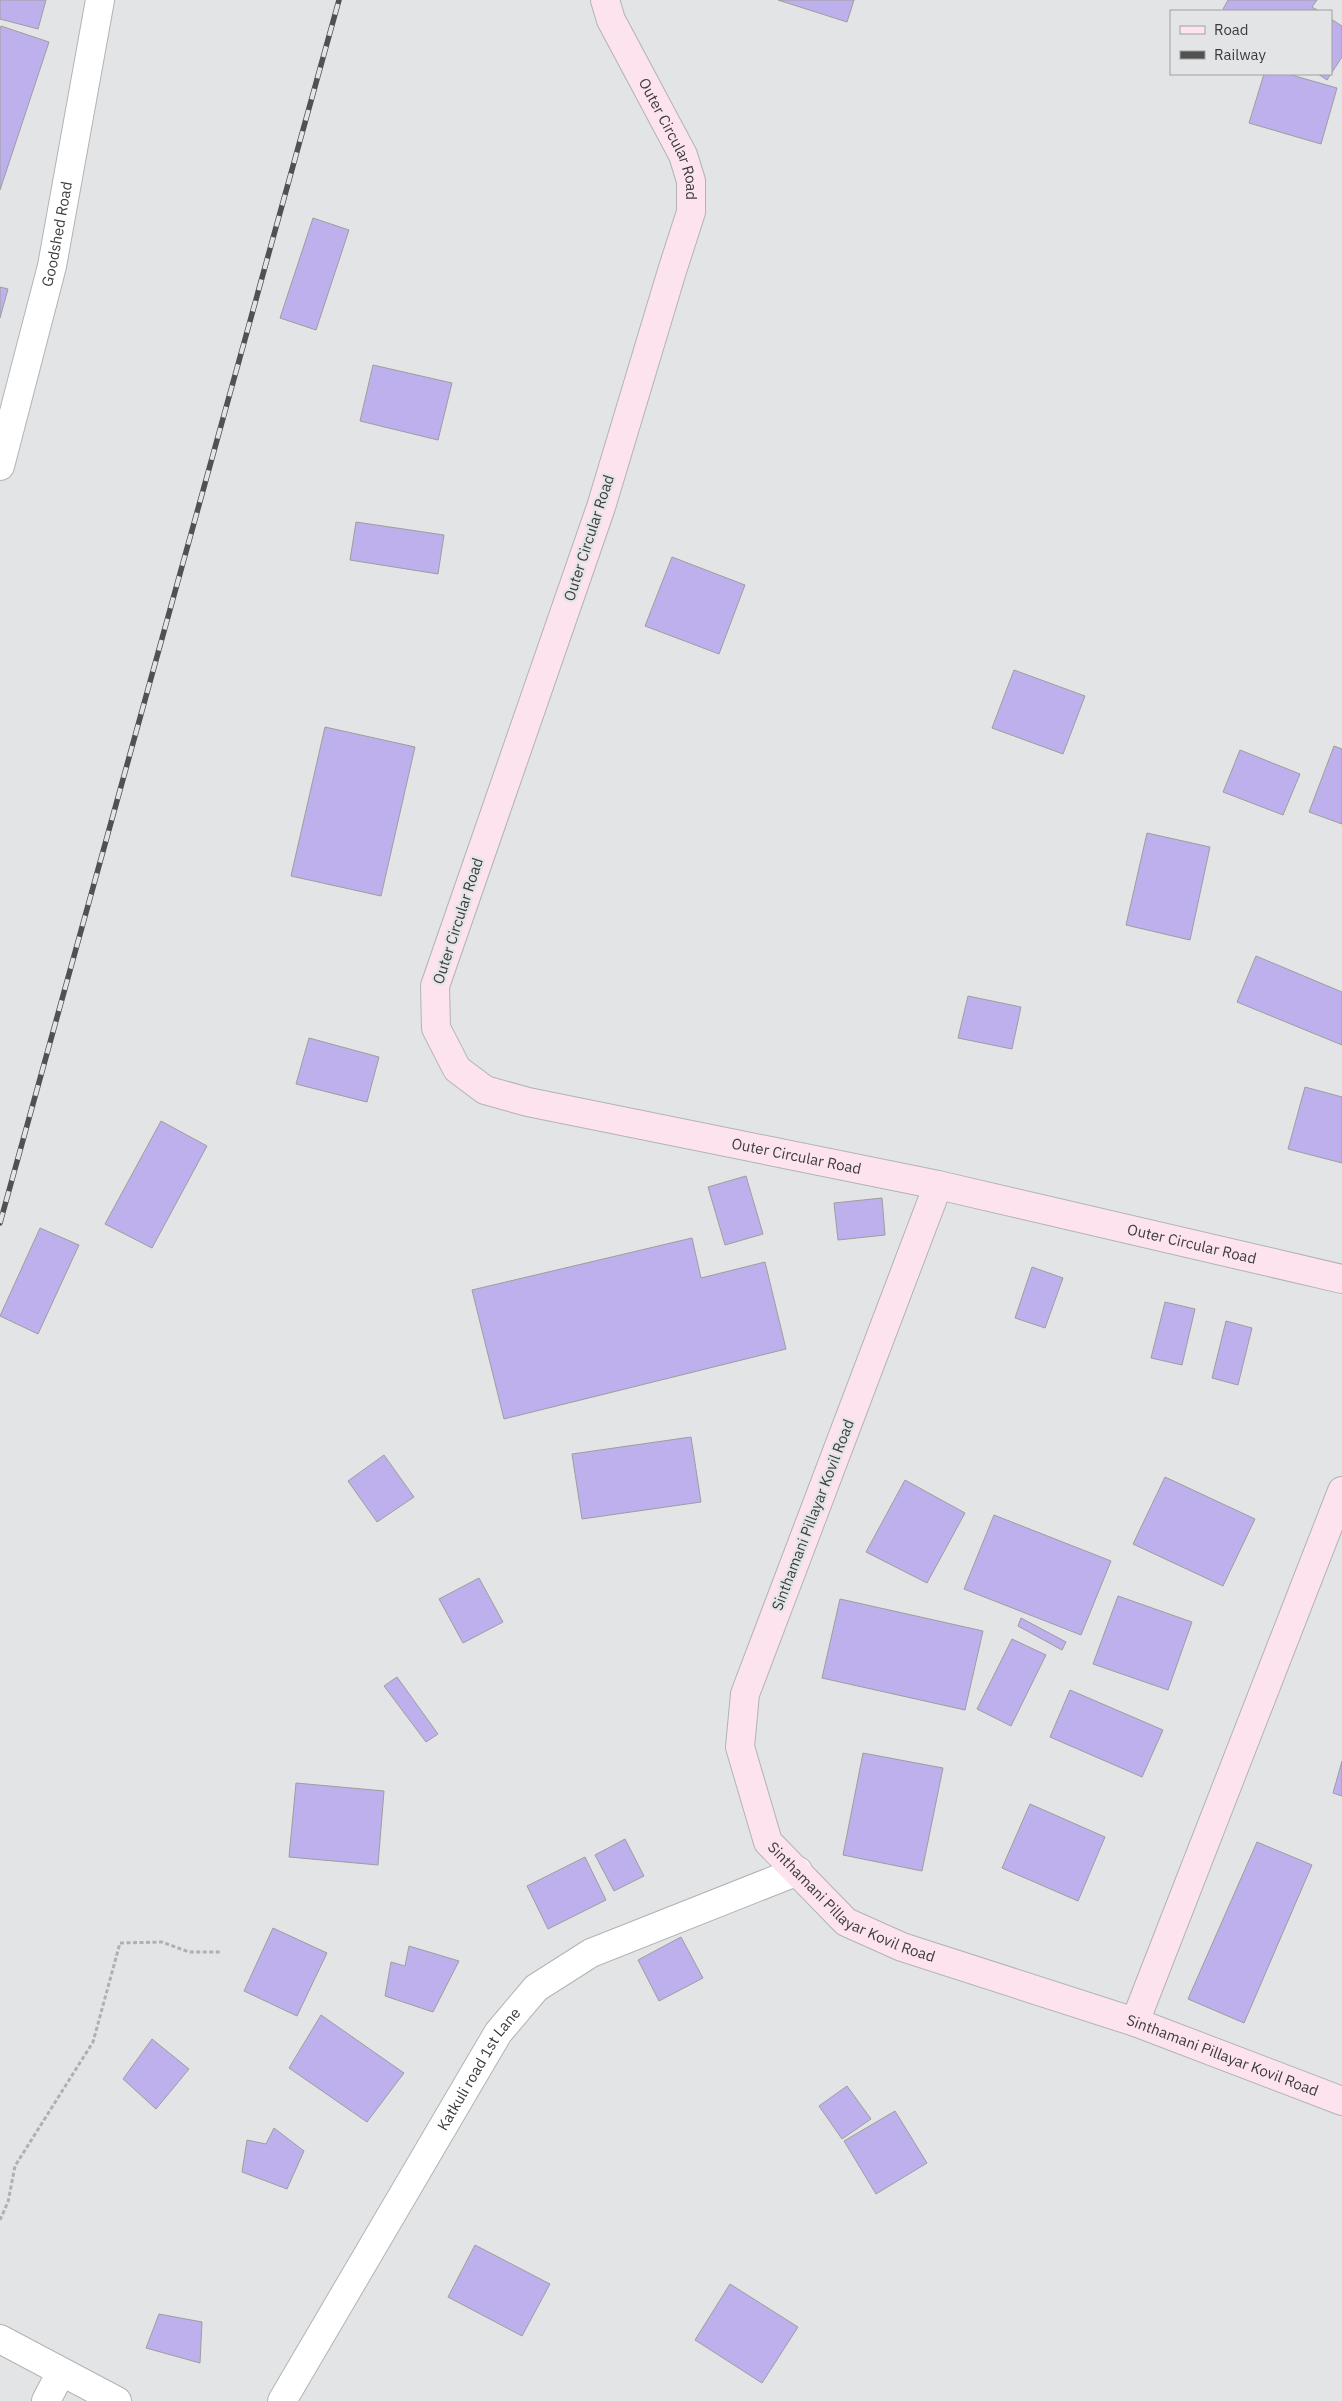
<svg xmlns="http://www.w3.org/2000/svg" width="1342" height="2401" viewBox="0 0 1342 2401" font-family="'IBM Plex Sans',sans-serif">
<rect width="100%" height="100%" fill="#e3e4e5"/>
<!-- building -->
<path fill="#beb0ec" stroke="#9e9d9f" d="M0,0H46L38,29L0,19Z
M778,0H854L847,22Z
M1228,0H1317L1312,7L1319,11H1226L1223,9Z
M1331,19L1342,26V57L1327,80L1318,74H1331Z
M1,26L49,42L0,190V29Z
M1264,74H1288L1337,88L1321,144L1249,123Z
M313,218L349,230L316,330L280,318Z
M0,287L8,289L0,318Z
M373,365L452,383L438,440L360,421Z
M356,522L444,535L438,574L350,560Z
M672,557L745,585L719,654L645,626Z
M1014,670L1085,696L1063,754L992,728Z
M325,727L415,747L381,896L291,876Z
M1334,746L1342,749V824L1309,812Z
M1240,750L1300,774L1283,815L1223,792Z
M1147,833L1210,847L1190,940L1126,925Z
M1256,956L1342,992V1045L1237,1002Z
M968,996L1021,1007L1012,1049L958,1038Z
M309,1038L379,1057L367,1102L296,1084Z
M1305,1087L1342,1097V1163L1288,1149Z
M161,1121L207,1146L152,1248L105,1224Z
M746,1176L763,1234L725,1245L708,1187Z
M882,1198L885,1235L838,1240L834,1203Z
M40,1228L79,1245L38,1334L0,1316Z
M692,1238L701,1278L765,1262L786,1349L504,1419L472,1290Z
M1032,1267L1063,1278L1045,1328L1015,1318Z
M1165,1302L1195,1309L1182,1365L1151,1358Z
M1226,1321L1252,1328L1238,1385L1212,1378Z
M691,1437L701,1502L582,1519L572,1454Z
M384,1455L414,1497L377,1522L348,1481Z
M1165,1477L1255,1519L1223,1586L1133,1544Z
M905,1480L965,1513L927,1583L866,1552Z
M994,1515L1111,1561L1081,1635L964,1589Z
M479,1578L503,1622L463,1643L439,1599Z
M1118,1596L1192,1622L1168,1690L1093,1664Z
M840,1599L983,1631L965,1710L822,1678Z
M1021,1618L1066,1642L1062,1650L1018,1626Z
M1012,1639L1046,1655L1011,1726L977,1709Z
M397,1677L438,1734L426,1742L384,1686Z
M1070,1690L1163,1730L1142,1777L1050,1737Z
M863,1753L943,1768L922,1871L843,1855Z
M1342,1761V1796L1333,1793Z
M296,1783L384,1791L378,1865L289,1857Z
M1030,1804L1105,1837L1078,1901L1002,1868Z
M625,1839L644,1876L614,1891L595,1855Z
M1257,1842L1312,1865L1244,2023L1188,1999Z
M585,1857L606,1900L548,1929L527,1886Z
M273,1928L327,1953L297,2016L244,1991Z
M681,1937L703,1978L659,2001L638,1960Z
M409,1946L459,1961L433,2012L385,1996L391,1962L405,1966Z
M321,2015L404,2073L367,2122L289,2068Z
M152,2039L189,2069L156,2109L123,2079Z
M847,2086L871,2119L842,2139L819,2106Z
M895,2111L927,2163L876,2194L844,2141Z
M274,2128L304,2151L287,2189L242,2172L247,2140L266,2144Z
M475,2245L550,2284L522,2336L448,2297Z
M730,2284L798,2327L762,2383L695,2340Z
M159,2314L202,2322L200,2363L146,2348Z"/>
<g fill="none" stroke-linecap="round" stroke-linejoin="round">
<!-- street casing -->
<g stroke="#b2b3b4" stroke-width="30">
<g id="street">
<path id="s1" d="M0,466L52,266L100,0"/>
<path d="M0,2339L117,2401"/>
<path d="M46,2401L61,2372"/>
<path id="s2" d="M282,2401L498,2033L536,1988L591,1953L798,1871"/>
</g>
</g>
<!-- secondary casing -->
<g stroke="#b2b3b4" stroke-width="30">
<g id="secondary">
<path id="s3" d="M605,0L611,20L683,155L691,181V212L672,271L601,507L435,986L436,1028L457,1069L485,1090L528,1102L938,1185L1342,1279"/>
<path id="s4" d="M938,1185L745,1694L740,1747L768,1842L846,1922L902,1947L1135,2022L1342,2101"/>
<path d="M1135,2022L1342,1491"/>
</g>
</g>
<!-- path -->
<path stroke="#afb0b1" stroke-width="3" stroke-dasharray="4 2.5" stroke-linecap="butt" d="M0,2220L8,2202L15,2166L93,2042L120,1943L162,1942L189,1952H221"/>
<!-- street -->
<use href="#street" stroke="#fff" stroke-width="28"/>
<!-- secondary -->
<use href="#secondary" stroke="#fde3ed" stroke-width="28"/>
<!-- rail casing -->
<g stroke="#515152" stroke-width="5.5">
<path id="rail" d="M0,1223L339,0"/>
</g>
<!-- rail -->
<use href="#rail" stroke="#e3e4e5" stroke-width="4" stroke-dasharray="11" stroke-linecap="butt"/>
</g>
<g text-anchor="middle" stroke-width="4.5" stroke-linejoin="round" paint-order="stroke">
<!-- street labels -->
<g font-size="15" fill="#3c3c3d" stroke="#e3e4e5">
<text dy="5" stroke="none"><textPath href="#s3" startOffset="154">Outer Circular Road</textPath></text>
<text dy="5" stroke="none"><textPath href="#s1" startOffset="239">Goodshed Road</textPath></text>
<text transform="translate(589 538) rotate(-72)" y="5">Outer Circular Road</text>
<text transform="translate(458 921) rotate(-72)" y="5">Outer Circular Road</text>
<text dy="5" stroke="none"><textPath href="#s3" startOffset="1489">Outer Circular Road</textPath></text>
<text dy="5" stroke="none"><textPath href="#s3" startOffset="1894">Outer Circular Road</textPath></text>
<text transform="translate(813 1515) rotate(-69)" y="5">Sinthamani Pillayar Kovil Road</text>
<text dy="5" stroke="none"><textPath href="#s4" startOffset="802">Sinthamani Pillayar Kovil Road</textPath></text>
<text dy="5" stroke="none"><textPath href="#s4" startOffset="1208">Sinthamani Pillayar Kovil Road</textPath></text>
<text dy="5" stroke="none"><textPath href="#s2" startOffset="386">Katkuli road 1st Lane</textPath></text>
</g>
</g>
<!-- legend -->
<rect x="1170" y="10" width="162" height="65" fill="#e3e4e5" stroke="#a0a1a2"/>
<rect x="1180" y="26" width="25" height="8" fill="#fde3ed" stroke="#a0a1a2"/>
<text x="1214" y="35" font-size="15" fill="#3c3c3d">Road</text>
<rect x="1180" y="51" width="25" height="8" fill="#515152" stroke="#a0a1a2"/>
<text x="1214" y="60" font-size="15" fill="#3c3c3d">Railway</text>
</svg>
